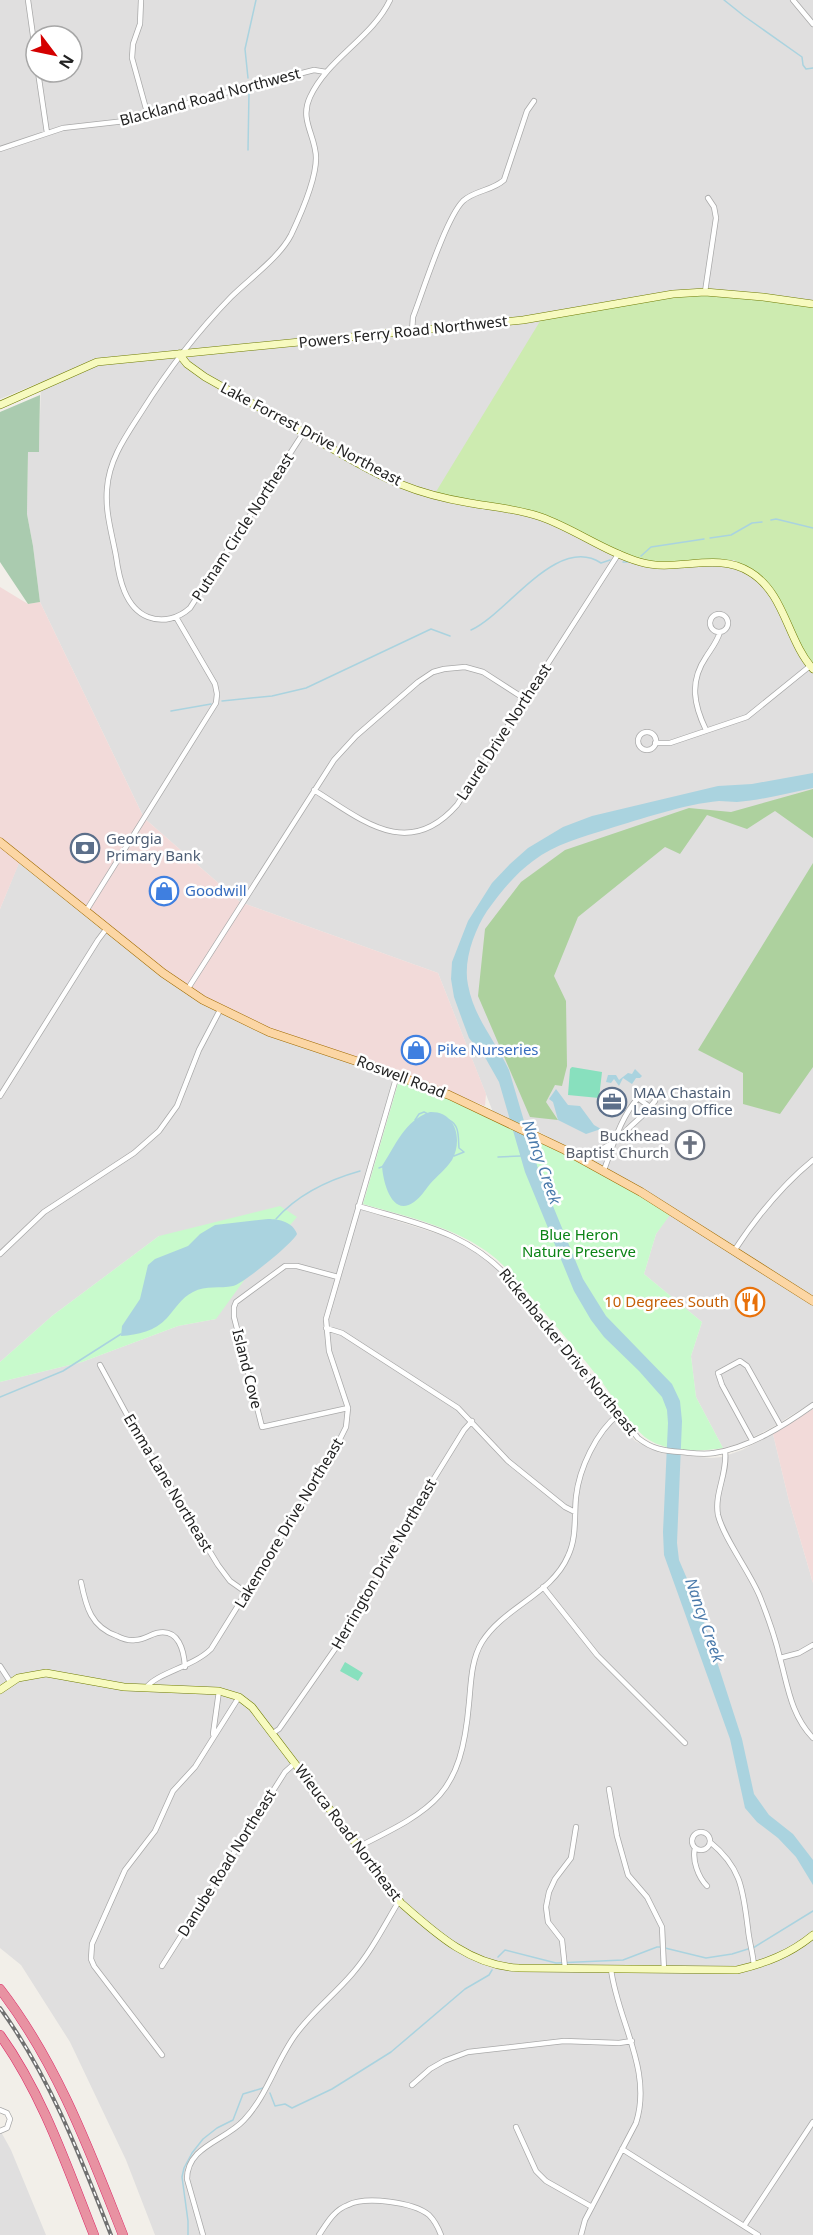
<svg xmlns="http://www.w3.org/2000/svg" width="813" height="2235" viewBox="0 0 813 2235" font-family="'Noto Sans',sans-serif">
<rect width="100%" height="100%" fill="#f2efe9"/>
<!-- residential -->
<path fill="#e0dfdf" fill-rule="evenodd" d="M0,0H813V305L461,500L710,561L734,560L762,577L787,620L813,672V1402L771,1428L741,1443L723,1448L696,1397L691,1356L702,1322L644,1274L656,1234L673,1209L577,1152L539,1132L493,1112L438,973L240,902L144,818L40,602L33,546L27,514L28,451H39L41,382L0,399ZM36,36H72V72H36Z
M20,860L395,1077L356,1208L454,1239L487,1259L509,1282L573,1361L635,1441L660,1453L711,1458L722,1457L742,1450L773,1434L789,1501L813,1583V2235H155L126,2160L70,2042L21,1965L0,1948V1382L82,1362L178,1326L216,1319L159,1236L52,1316L0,1362V909Z
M0,2130L11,2150L46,2235H0Z"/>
<!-- commercial -->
<path fill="#f2dad9" d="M0,587L28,604L40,602L144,818L240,902L438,973L486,1094L485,1106L374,1063L273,1031L213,1002L162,971L20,861L0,909Z
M813,1409V1583L789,1501L773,1434Z"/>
<!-- grass -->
<path fill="#cdebb0" d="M698,291L771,294L813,305V672L787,620L762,577L734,560L660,565L630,558L543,515L434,495L545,313Z"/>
<!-- forest -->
<path fill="#add19e" d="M813,789V838L775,811L747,829L707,815L680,854L665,847L578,917L554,976L566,1001L567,1066L562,1086L555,1085L546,1102L558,1120L530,1117L478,996L485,929L521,882L565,850L689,808L731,812Z
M813,863V1067L780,1114L743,1104V1073L698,1050Z"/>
<!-- cemetery -->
<path fill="#aacbaf" d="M40,395L39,452H28L27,514L33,546L40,602L28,604L0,562V412Z"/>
<!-- park -->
<path fill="#c8facc" d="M399,1080C491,1113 588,1161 670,1215L656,1234L644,1274L702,1322L691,1356L696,1397L723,1448C701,1452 670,1452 651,1441C634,1432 616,1401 604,1385C583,1357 560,1331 537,1304C523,1288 510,1270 494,1257C457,1227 408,1217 363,1204Z
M280,1206L297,1217L253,1268L216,1319L178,1326L82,1362L0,1382V1362L52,1316L159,1236Z"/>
<!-- pitch -->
<path fill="#88e0be" d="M572,1067L602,1072L599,1098L568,1095L570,1069Z
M345,1662L363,1673L358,1681L340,1671Z"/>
<!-- water -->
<path fill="#aad3df" d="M813,773V788C788,793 762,800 737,802C731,802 725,801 719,801C685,804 641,819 608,829C582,837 555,844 533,861C515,874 500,893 487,911C474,931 463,961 468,985C474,1018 495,1040 509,1070L539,1172L583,1279L606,1316L672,1384L680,1401L682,1421L677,1543L679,1560L700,1609L742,1739L754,1794L769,1815L793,1834L813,1860V1885L796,1857L778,1838L757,1822L745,1808L730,1739L664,1555L663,1532L668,1423L667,1410L662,1397L639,1371L604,1337L591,1320L574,1291L525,1172L499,1082L486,1059L469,1038L463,1022L454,997L451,979L452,962L468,921L492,883L510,864L528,848L563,827L592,816L718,786L752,784Z
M635,1069L642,1076L640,1078H636L632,1084L623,1078L619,1086L614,1079L611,1083L606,1082L608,1075H616L619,1080L628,1073L632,1074Z
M556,1089L568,1105L580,1106L594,1125L601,1129L586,1134L558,1120L553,1102L549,1099Z
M430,1112C456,1111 463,1140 452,1160C446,1169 437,1176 430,1184C425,1190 421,1197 414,1202C392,1218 383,1182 382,1166C396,1145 404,1121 430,1112Z
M268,1219C279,1219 293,1222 297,1234C293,1243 244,1283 233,1286C220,1289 206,1285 193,1292C181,1298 175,1309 167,1318C155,1331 138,1335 121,1336L122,1326L140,1299L148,1265L155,1259L188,1246L200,1234L215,1225Z"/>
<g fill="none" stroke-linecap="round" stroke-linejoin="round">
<!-- stream -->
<path stroke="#aad3df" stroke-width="1.5" d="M724,0L744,16L802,57L803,65L806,69L813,68
M248,78L245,49L256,0
M248,150L249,91
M771,520L776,519L813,528
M710,538L731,535L752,523L762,522
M641,556L651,547L704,539
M623,562H628
M471,630C507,614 557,534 601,563L610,560
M222,701L272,696L306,688L431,629L450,636
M171,711L211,704
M415,1120L419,1114L424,1112L428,1114
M449,1120C460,1125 458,1138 459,1148L464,1152L454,1156
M498,1157L521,1156
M379,1168L384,1166
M276,1219C298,1194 328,1180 360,1171
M0,1397L63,1371L121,1334
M665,1948L706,1958L732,1954L748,1949
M753,1948L813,1911
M498,1957L505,1950L556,1963L623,1960L657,1947H661
M270,2093L275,2106L285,2104L292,2108L332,2089L391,2052L465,1989L489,1975L492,1970
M188,2235V2221L182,2177L184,2168L192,2153L203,2139L217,2128L233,2120L243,2094L263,2088"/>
<!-- street casing -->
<g stroke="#a9a9a9" stroke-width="6">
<path id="street" d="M28,0L36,57
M141,0L140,24L133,44L132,58L148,116
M793,0L813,24
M38,72L47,133
M0,149L63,128L134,120L205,98L314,70L326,72
M705,292L716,218L714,207L708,198
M412,331L413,317C423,291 446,218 463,201C475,190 492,191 504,180L527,111L534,101
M304,432L190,608C179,618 163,623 148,617C125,608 119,578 116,556C112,534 105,512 107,489C109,459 126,436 142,411C169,368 195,334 231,297C249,279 279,258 291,235C300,216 316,180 316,158C316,136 299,120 310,97C328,58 372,38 390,0
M710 623a9 9 0 1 1 18 0a9 9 0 1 1-18 0Z
M706,730C694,705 689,682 706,657C711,649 717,642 720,632
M638 741a9 9 0 1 1 18 0a9 9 0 1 1-18 0Z
M655,743H670L747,717L810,666
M314,790C362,820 408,861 457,805L619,553
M86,911L216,703L217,694L215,684L176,617
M187,990L334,760L356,736L418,682L433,672L444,669L465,667L483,672L525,699
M0,1096L98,940L107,928
M617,1139L644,1114L655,1101
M578,1155L593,1154L614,1142
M604,1170C613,1146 620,1118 638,1098L651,1108
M358,1206C418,1224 467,1231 511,1280L638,1438C652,1449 664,1451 681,1452C692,1453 703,1455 714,1453C749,1448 785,1425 813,1405
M734,1251C757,1216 781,1186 813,1160
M0,1254L44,1212L134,1153L159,1131L177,1106L199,1050L220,1010
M338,1277L297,1266H285L236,1302L234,1307V1317L262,1427L348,1408
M326,1328L342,1333L458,1408L508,1461L565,1507L575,1512
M100,1365L126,1413L218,1565L230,1581L247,1593
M752,1440L722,1385L718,1373L740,1361L747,1366L780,1425
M725,1451C728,1473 714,1493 718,1515C724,1539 750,1572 760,1597C768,1617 775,1637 780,1658C788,1687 791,1715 813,1738
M81,1582C86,1607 91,1627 117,1636C123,1639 129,1641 135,1640C144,1640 149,1635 157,1633C179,1628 184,1651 185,1667
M543,1587L597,1655L685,1743
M780,1658L799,1653L813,1645
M0,1666L11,1683
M146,1688C156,1673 193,1667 211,1649L333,1453L346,1427L348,1408L329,1351L326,1319L397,1075
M273,1733L279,1729L349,1629L409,1519L464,1430L472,1421
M213,1734L219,1691
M609,1789L617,1836L628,1875L647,1897L662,1927L664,1970
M692 1841a9 9 0 1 1 18 0a9 9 0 1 1-18 0Z
M710,1842C742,1868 743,1891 748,1929C749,1941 753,1953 754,1966
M358,1847C436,1808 461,1795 469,1703C471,1683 471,1660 482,1642C504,1607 552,1594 568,1556C577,1537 574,1517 576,1497C579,1469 596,1432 619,1414
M695,1848C692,1860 698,1877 707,1886
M162,1966L285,1772L295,1763
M565,1968L562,1940L548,1922L546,1907L549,1892L555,1879L571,1858L576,1827
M162,2055L94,1966L91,1959L92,1944L125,1870L155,1831L173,1791L195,1767L239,1697
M412,2085L430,2069L444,2061L468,2052L564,2041L619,2043L632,2041
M0,2110L7,2113L10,2119L7,2128L0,2131
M516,2127L536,2171L546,2181L592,2207
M622,2149L758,2235
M744,2226L813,2122
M203,2235L187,2179C187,2146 225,2141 244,2120C267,2096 276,2061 296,2034C312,2012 334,1995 352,1974C371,1952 384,1926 399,1901
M319,2235C327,2223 334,2210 348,2205C366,2196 413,2202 429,2215C435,2221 438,2227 441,2235
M581,2235L585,2220L636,2123C653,2070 617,2020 611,1969"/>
</g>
<!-- secondary casing -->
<g stroke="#707d05" stroke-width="8">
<path id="secondary" d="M179,354L187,364L205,377C244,399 282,420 320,442C346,456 372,473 400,484C422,493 446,499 470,503C494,507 518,509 541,517C575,529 605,552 640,562C676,573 716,551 750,572C785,593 787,640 813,669
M0,405L97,362L523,320L673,294L705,292L763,297L813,304
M0,1690L18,1678L46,1673L124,1687L219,1691L239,1697L252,1707L401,1903C436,1934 471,1966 519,1968L737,1970C766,1963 790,1954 813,1935"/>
</g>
<!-- primary casing -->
<g stroke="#a06b00" stroke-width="9">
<path id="primary" d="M0,842L163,973L203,1000L269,1032L374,1067L449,1095L565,1150L641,1192L813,1301"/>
</g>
<!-- highway casing -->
<g stroke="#dc2a67" stroke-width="10">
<path id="highway" d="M0,1989C57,2063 89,2149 123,2235
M0,2035C43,2095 67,2167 94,2235"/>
</g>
<!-- street -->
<use href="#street" stroke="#fff" stroke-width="4.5"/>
<!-- secondary -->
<use href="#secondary" stroke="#f7fabf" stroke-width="7"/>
<!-- primary -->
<use href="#primary" stroke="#fcd6a4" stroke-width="8"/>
<!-- highway -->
<use href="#highway" stroke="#e892a2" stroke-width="9"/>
<!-- rail casing -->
<g stroke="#707070" stroke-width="4">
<path id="rail" d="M0,2008C50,2077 80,2156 111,2235"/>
</g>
<!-- rail -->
<use href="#rail" stroke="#fff" stroke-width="1.5" stroke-dasharray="4.5" stroke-linecap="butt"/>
</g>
<!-- icons -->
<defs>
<g id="bank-ring" transform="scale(1.5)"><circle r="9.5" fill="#fff" stroke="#5c6f8a" stroke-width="1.5"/><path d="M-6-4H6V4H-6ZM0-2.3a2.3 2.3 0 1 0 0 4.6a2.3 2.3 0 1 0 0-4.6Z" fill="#5c6f8a"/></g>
<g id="shop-ring" transform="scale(1.5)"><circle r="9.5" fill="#fff" stroke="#3f7fe0" stroke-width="1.5"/><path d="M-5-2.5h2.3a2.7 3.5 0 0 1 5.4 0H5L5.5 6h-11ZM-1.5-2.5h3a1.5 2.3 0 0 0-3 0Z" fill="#3f7fe0"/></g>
<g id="office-ring" transform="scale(1.5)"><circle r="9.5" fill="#fff" stroke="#5c6f8a" stroke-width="1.5"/><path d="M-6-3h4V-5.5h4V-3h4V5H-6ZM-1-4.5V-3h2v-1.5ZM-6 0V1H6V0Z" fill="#5c6f8a"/></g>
<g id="church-ring" transform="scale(1.5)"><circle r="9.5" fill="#fff" stroke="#6b7280" stroke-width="1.5"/><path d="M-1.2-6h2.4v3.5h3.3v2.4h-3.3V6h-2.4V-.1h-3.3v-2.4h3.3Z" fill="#6b7280"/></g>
<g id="restaurant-ring" transform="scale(1.5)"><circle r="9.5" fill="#fff" stroke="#e8710a" stroke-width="1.5"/><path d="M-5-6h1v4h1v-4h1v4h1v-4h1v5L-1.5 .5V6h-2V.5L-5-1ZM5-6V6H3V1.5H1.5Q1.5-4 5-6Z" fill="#e8710a"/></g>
</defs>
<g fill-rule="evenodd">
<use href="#bank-ring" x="85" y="848"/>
<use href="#shop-ring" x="164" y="891"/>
<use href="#shop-ring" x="416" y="1050"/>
<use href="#office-ring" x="612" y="1102"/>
<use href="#church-ring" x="690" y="1145"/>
<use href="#restaurant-ring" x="750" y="1302"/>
</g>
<g text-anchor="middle" stroke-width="5" stroke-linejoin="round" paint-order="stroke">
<!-- street labels -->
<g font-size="15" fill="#222" stroke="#fff">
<text transform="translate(210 97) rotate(-15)" y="5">Blackland Road Northwest</text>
<text transform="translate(403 332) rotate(-6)" y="5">Powers Ferry Road Northwest</text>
<text transform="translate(311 434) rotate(28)" y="5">Lake Forrest Drive Northeast</text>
<text transform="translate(243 527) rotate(-57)" y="5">Putnam Circle Northeast</text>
<text transform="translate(504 732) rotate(-57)" y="5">Laurel Drive Northeast</text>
<text transform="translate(401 1077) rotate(21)" y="5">Roswell Road</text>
<text transform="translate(568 1352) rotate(51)" y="5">Rickenbacker Drive Northeast</text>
<text transform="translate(247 1369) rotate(76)" y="5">Island Cove</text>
<text transform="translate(168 1483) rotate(59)" y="5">Emma Lane Northeast</text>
<text transform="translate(289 1523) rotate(-59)" y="5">Lakemoore Drive Northeast</text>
<text transform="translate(384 1564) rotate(-60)" y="5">Herrington Drive Northeast</text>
<text transform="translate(348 1833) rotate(53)" y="5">Wieuca Road Northeast</text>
<text transform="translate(227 1863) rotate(-58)" y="5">Danube Road Northeast</text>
</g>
<!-- service labels -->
<g font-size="15" fill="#4e5e75" stroke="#fff" text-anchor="start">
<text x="106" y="844">Georgia<tspan x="106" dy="17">Primary Bank</tspan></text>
<text x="633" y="1098">MAA Chastain<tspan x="633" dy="17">Leasing Office</tspan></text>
</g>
<!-- shop labels -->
<g font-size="15" fill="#366cbe" stroke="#fff" text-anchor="start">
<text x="185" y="896">Goodwill</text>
<text x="437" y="1055">Pike Nurseries</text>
</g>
<!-- worship labels -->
<g font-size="15" fill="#5b616d" stroke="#fff" text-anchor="end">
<text x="669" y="1141">Buckhead<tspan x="669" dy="17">Baptist Church</tspan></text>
</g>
<!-- park labels -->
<g font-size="15" fill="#0c8416" stroke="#fff">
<text x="579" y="1240">Blue Heron<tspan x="579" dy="17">Nature Preserve</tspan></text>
</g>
<!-- food labels -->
<g font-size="15" fill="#c56008" stroke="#fff" text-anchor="end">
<text x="729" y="1307">10 Degrees South</text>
</g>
<!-- water labels -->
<g font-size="16" font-style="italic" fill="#4a7aab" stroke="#fff">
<text transform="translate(542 1162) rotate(71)" y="6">Nancy Creek</text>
<text transform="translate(705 1620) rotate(71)" y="6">Nancy Creek</text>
</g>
</g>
<!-- north arrow -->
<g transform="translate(54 54) rotate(122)"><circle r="28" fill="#ffffff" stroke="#a7a7a7" stroke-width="1.5"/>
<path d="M0-4.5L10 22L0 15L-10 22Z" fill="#d40000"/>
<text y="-9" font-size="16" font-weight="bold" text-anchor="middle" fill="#222222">N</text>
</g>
</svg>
